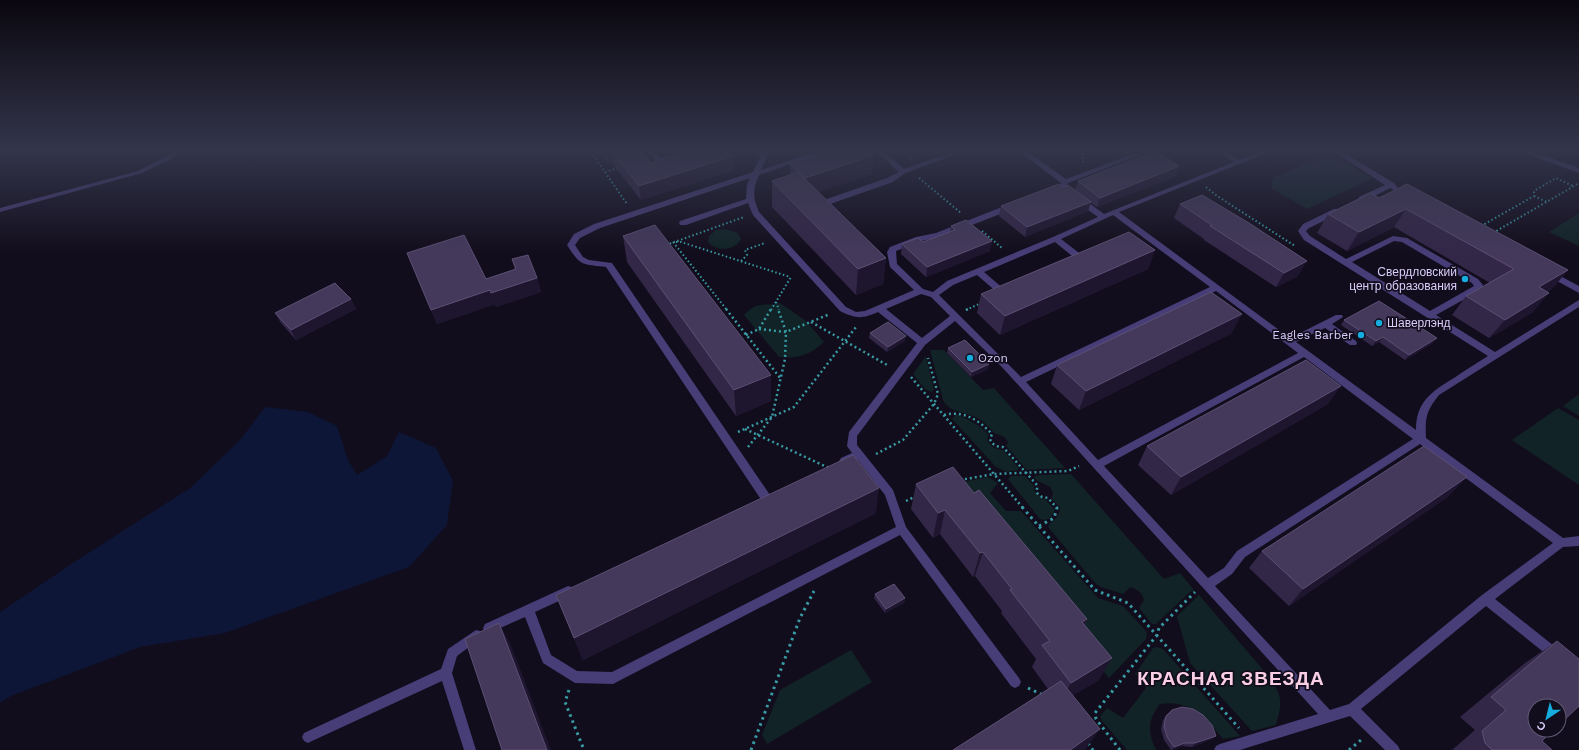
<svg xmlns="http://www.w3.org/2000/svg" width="1579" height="750" viewBox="0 0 1579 750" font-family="'Work Sans',sans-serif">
<rect width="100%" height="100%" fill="#120d1c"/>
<!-- green -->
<path fill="#112326" d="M1329,154L1373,178L1307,209L1271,188L1273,178Z
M1579,213V246L1549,232Z
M725,229L738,233L741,239C735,251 716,252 708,242L709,236L716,230Z
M780,303L806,321L824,342C810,355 798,359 779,357L744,315C758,300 763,307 780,303Z
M930,350H944L983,390L994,388L1065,468L1027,470L1006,446L1008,443C1006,435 1000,436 994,433C992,431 991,429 990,428C986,424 980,419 975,417C963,411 950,413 943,400Z
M926,356L934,390L931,392L925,389L913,374Z
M1579,394V416L1563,406Z
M1558,408L1579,420V485L1512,440Z
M956,414C968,419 980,425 989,435L987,439C990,446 994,449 1003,450L1018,467V470L1006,472L995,466L952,419Z
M1071,474L1164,579L1180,573L1194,590L1190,592L1156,624H1152L1139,608L1144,600C1142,592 1137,589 1130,587L1123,594L1101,587L1096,584L1048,527C1051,519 1059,521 1060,507L1051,498L1053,494C1051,482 1042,486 1034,478L1035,476L1039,475Z
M1011,476H1025L1034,486L1035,493L1046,500L1055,510L1050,518L1045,520L1040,519L1008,479Z
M988,477L998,483L990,493L1006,511H1021L1098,598L1123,606L1147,632L1146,639L1109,678L952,484Z
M1199,595L1271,679C1283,699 1282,702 1276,725L1252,731L1190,663L1177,616Z
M1157,647L1163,649L1240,736L1223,739C1206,718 1190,699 1160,704C1148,719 1147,732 1156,750H1127L1102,721L1100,716L1107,708L1123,718L1146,688L1135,674L1153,648Z
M851,650L872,682L767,744L762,735L780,690Z"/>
<!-- water -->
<path fill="#0d1636" d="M265,407L308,412L337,426L348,460L357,475L387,456L399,432L436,448L453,481L447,525L409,567L225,633L140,647L11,696L0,703V612L79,559L190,488L240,440Z"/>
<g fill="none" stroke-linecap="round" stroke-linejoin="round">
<!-- path-far2 -->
<path stroke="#389ba4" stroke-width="2" stroke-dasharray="1.5 2.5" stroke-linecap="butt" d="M589,149L627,204
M1082,149L1083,163
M605,172L619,168
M919,178L961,213
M1206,187L1217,196L1295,246
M1534,196L1547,202
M1481,226L1534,196V191L1556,178L1573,186
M982,231L1002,248
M1493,233L1579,183
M673,242L727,310
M676,242H681L790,277
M666,245L744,217
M741,261L747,255L745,250L765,243
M776,302L779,310
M771,310L791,277
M966,310L981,303"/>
<!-- path-far1 -->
<path stroke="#389ba4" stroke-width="2.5" stroke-dasharray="2 3" stroke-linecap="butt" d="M726,309L781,379
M966,310L968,309
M811,322L889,366
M759,329L786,332L830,314
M746,335L759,329L771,309
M911,377L1023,508
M944,415C963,410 979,420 992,434L990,439C992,445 997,447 1003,447L1037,485V493L1042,497L1048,498L1057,508
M745,429L829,468
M738,432L794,407L856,327
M748,447L772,417L785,359L786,332L778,309
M876,454L903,440L934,404L938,394L928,358
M960,480L994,474L1068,471L1079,466
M906,501L916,496"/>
<!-- path -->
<path stroke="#389ba4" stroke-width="3" stroke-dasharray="2.5 4" stroke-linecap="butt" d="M1022,507L1095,590L1128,603L1239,728
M1039,526L1054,518L1057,508L1056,507
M1028,688L1043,695
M569,690L565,702L584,750
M1088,743L1093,750
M751,750L800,618L814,591
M1120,750L1096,719L1095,713L1157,635L1159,628L1195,592
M1349,750L1361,740"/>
<!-- lane -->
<path fill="#473d77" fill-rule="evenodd" d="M182,149H191L142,173L0,212V208L138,171Z
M645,149H652L660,158L673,155L676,157L675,158L658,162L656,161Z
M750,149L763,151V149H770L761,170L823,149H834L759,175C752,190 753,198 759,212L846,307L856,312L865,311L914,290L890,267L887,252L890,247L916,237L936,233L1007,205H1013V209L941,237L921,241L896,251L897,264L923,289L933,292L947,281L1053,237L1098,217L1059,189L1058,187L1061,183L1016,149H1024L1066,179L1136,153H1140V155L1068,183L1066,186L1104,214L1234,162L1215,149H1223L1239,160L1267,149H1277L1119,212L1290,338L1336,315H1342L1343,317L1332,324L1356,341L1357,343L1356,345H1350L1325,328L1296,342L1416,430C1416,402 1431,392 1454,378C1465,370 1477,363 1488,356L1304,240L1298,231L1303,224L1334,209H1340V213L1309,228L1306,231L1310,236L1346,259L1393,236L1407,238L1478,279L1483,285L1481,290L1436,315L1495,352L1579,300V307L1439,395C1426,411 1425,418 1426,438L1563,538L1579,536V546L1563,547L1495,599L1559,650L1561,654L1559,658L1555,660L1551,658L1486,606L1361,709L1398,746L1400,750H1385L1350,716L1240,750H1214L1216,746L1220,744L1318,714L1000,365L955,321L925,345L857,436V445L893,490L906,527L1019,678L1021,682L1019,686L1015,688L1011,686L900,535L613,684L575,683L543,663L525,617L489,633L485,632L483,628L485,624L568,586L572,587L574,591L572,595L535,612L551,655L577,671L612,672L896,527L885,495L857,459L844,465L841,464L839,461L841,458L852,453L847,446L849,432L917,343L878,312C862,319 856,319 840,311L753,215L748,203L686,225H680L679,223L680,221L746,199L747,184L750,178L600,228L580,238L575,245L583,257L589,260L612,263L770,495L771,498L770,501L766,502L762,501L606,267C582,264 581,267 567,245L574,234L594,224L753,172L761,155ZM1113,215L1210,287L1021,377L939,295L953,285L977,275L999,294H1005L1006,292L1005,290L984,272L1055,242L1077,260H1083L1084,258L1083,256L1061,239ZM1394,241L1402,242L1472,283L1474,286L1430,311L1352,262ZM1216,291L1298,353L1098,460L1026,382ZM921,294L931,297L950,316L922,338L886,309ZM1304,357L1413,439L1237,551L1224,568L1208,578L1104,466ZM1420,444L1553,543L1482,595L1349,704L1330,710L1215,586L1232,574L1245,557Z
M874,149H881L904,169L961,149H971L905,173L893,182L830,204H824V200L887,178L899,172Z
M1330,149H1338L1394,183L1398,188L1394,190L1390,188L1365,201H1359V197L1385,185Z
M1549,270L1579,286V293L1546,275L1545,273L1546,271Z
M476,630L480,631L482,635L480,639L457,656L452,673L476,750H464L442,681L312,741L308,743L304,741L302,737L304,733L441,669L448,649Z"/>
<!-- street -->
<path fill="#473d77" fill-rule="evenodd" d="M1514,149H1526L1579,168V173Z"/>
</g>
<!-- wall -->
<path fill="#332748" d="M598,149H640L651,163L734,170L641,200L612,163L609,164Z
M897,149H947L911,162Z
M790,164L872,174L818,192L886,258L883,284L856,295L772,207V181L790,175Z
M1179,166L1176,176L1097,207L1090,202L1088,211L1025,237L999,216L1001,206L1063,187L1075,190L1078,181Z
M1379,198L1568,270L1552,289L1547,292L1533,312L1489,338L1452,315L1466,296L1490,283L1394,227L1347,251L1317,233L1328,214Z
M1180,204L1298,276L1276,287L1204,240V239L1174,218Z
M951,226L990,251L926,277L901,254L902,244L923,242L950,232Z
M623,236L771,401L736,416L627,262Z
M1155,250L1148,269L1000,335L977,313L981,294Z
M407,253L486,279L515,270L512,259L537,278L541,292L496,307L495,304L437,324Z
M351,299L356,309L296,340L281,323L275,313Z
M1344,320L1433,343L1405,360L1379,342L1372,346L1341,325Z
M870,333L905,341L887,352L869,338Z
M1232,333L1079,410L1051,384L1057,365Z
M948,348L989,364L988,369L971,377L947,353Z
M1328,404L1171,495L1138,465L1147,446Z
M916,484L974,493L1087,619L1085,625L1099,680L1073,695L1086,749L1085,750H953L1048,689L1032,667L1036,659L1001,613L1002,611L975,576L973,577L940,534L933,538L911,509Z
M1449,496L1289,606L1249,568L1262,551Z
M876,513L583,660L556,595Z
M875,594L905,598L904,603L885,613L874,598Z
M1557,641L1542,741L1552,750H1452L1475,730L1460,717L1525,663Z
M1166,716L1216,736L1212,739L1192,747L1182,746L1172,750H1171L1164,740L1161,729L1163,720Z"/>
<!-- shaded-wall -->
<path fill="#1e152f" d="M610,149L612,163L609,164L607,150Z
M913,149H947L911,162Z
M874,155L872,174L805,197V178Z
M733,156L734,170L641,200L639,186Z
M1179,166L1176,176L1097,207L1100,198Z
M1091,202L1088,211L1025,237L1027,227Z
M1406,209L1394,227L1347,251L1359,232Z
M992,241L990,251L926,277L927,267Z
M1155,250L1148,269L1000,335L1005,316Z
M886,258L883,284L856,295L858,269Z
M1307,261L1298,276L1276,287L1284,273Z
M1568,270L1552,289L1523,306L1539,287Z
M537,278L541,292L496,307L491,293Z
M490,290L495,304L437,324L431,310Z
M1549,293L1533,312L1489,338L1505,320Z
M351,299L356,309L296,340L291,330Z
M1242,314L1232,333L1079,410L1086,391Z
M906,336L905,341L887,352L888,347Z
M1383,337L1379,342L1372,346L1376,341Z
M1437,338L1433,343L1405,360L1409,355Z
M989,364L988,369L971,377L972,372Z
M771,375V401L736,416L734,390Z
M1341,386L1328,404L1171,495L1181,477Z
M1467,477L1449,496L1289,606L1303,589Z
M879,488L876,513L583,660L574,638Z
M945,510L940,534L933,538L938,513Z
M983,552L975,576L973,577L980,553Z
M905,598L904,603L885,613L886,609Z
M1087,619L1075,642L1082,622Z
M499,623L511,645L551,750H547Z
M1112,658L1099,680L1059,704L1071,683Z
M1100,729L1085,750H1070Z
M1216,736L1212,739L1192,747L1195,743Z
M1185,743L1182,746L1172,750L1174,747Z"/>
<!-- building -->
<path fill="#44395b" stroke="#5c5074" d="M606,149H640L651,163L696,149H727L733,156L639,186L610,149L607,150Z
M834,149H867L874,155L805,178L790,164Z
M1156,151L1179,166L1100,198L1078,181Z
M798,172L886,258L858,269L772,181Z
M1059,184L1063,187L1068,185L1091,202L1027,227L1001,206Z
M1407,184L1568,270L1539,287L1549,293L1505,320L1466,296L1514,269L1406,209L1359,232L1328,214L1371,193L1379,198Z
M1202,195L1249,223L1307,261L1284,273L1210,226L1212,225L1180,204Z
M966,220L992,241L927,267L902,244L918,238L923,242L955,230L951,226Z
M655,225L771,375L734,390L623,236Z
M1129,232L1155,250L1005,316L981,294Z
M464,235L486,279L516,269L512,259L528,255L537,278L491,293L490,290L431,310L407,253Z
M335,283L351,299L291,330L275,313Z
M1211,292L1242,314L1086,391L1057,365Z
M1379,301L1437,338L1409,355L1383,337L1376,341L1344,320Z
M888,322L906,336L888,347L870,333Z
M965,340L989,364L972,372L948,348Z
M1306,360L1341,386L1181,477L1147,446Z
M1424,446L1467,477L1303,589L1262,551Z
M853,455L879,488L574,638L556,595Z
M953,467L974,493L979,490L1087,619L1082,622L1112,658L1071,683L1042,645L1050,641L1010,590L1012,589L983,552L980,553L945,510L938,513L916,484Z
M894,584L905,598L886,609L875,594Z
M499,623L547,750H502L465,639Z
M1557,641L1579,659V706L1559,725V706H1535V730H1553L1542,741L1552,750H1492L1485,743L1482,731L1506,710L1491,697Z
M1061,681L1100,729L1070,750H953Z
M1182,707L1193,709L1203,715L1212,725L1216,736L1195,743H1185L1174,747L1167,737L1164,726L1166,716L1172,710Z"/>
<!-- sky -->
<linearGradient id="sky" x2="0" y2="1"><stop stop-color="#0a070f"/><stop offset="0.59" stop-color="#33354b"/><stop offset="1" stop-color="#33354b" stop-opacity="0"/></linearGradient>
<rect width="1579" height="254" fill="url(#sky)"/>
<!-- markers -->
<g fill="#15adde" stroke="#120d1c" stroke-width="1.5">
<circle cx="1465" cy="279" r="4"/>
<circle cx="1379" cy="323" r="4"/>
<circle cx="1361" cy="335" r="4"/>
<circle cx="970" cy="358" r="4"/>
</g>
<g text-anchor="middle" stroke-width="3.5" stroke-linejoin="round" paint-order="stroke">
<!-- poi labels -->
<g font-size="12" fill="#d9cdfa" stroke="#120d1c" text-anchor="end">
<text x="1457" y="276">Свердловский<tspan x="1457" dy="14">центр образования</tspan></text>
<text x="1387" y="327" text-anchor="start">Шаверлэнд</text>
<text x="1353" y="339">Eagles Barber</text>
<text x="978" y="362" text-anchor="start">Ozon</text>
</g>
<!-- near-district labels -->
<g font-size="19" font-weight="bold" letter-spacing="1" fill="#facfe5" stroke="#120d1c">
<text x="1231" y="685">КРАСНАЯ ЗВЕЗДА</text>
</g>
</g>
<!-- north arrow -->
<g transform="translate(1547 718) rotate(215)"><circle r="19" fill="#120d1c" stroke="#625a75"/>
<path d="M0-3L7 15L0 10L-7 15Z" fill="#15adde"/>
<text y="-6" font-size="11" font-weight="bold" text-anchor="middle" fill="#d9cdfa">С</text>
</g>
</svg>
